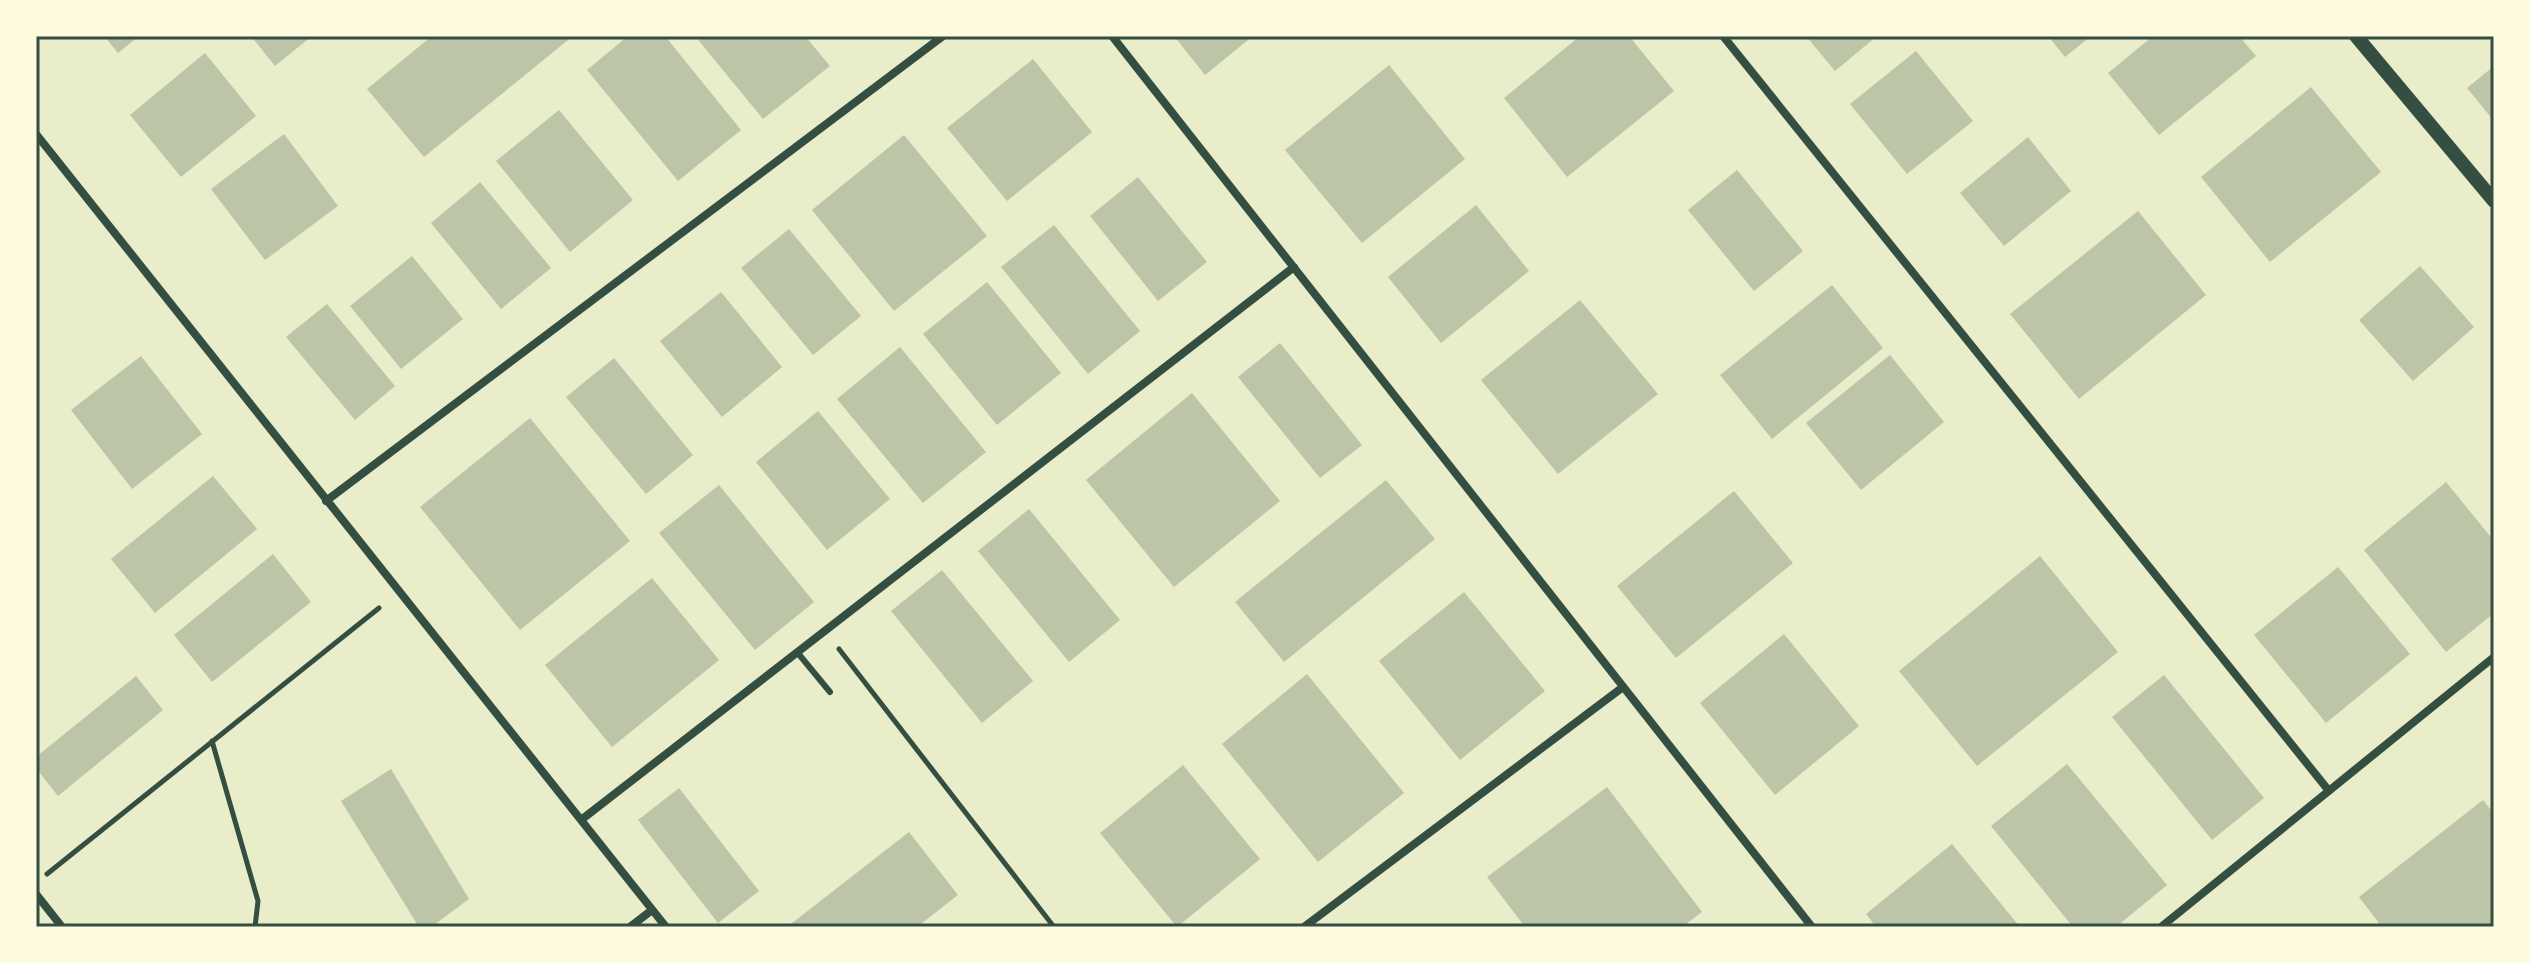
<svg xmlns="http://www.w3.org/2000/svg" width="2530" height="963" viewBox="0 0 2530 963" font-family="'Alegreya Sans',sans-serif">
<rect width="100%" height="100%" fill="#e9edc9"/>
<!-- building -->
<path fill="#bcc5a7" d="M104,36H139L118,53Z
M251,36H312L275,66Z
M432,36H573L424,157L367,89Z
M628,36H665L741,130L678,181L587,70Z
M695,36H805L830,66L763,119Z
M1174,36H1253L1205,75Z
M1580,36H1629L1674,91L1567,177L1504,98Z
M1806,36H1877L1835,71Z
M2048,36H2091L2065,57Z
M2153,36H2239L2256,56L2159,135L2108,73Z
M1916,51L1973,121L1907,174L1850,104Z
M205,53L256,116L181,177L130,115Z
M1033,59L1092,132L1007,201L947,128Z
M1389,65L1465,159L1362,243L1285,150Z
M2494,66V121L2467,88Z
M2311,87L2381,172L2270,262L2201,177Z
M559,110L633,200L570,252L496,161Z
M284,134L338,206L265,260L211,189Z
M904,135L987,236L894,311L812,210Z
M2028,137L2071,191L2004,246L1960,193Z
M1737,170L1803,251L1754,291L1688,210Z
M1138,177L1207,262L1158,301L1090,216Z
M480,182L551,268L501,309L431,223Z
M1476,205L1529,271L1441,343L1388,277Z
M2138,211L2206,295L2079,399L2010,314Z
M1054,225L1140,331L1088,374L1001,267Z
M789,229L861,316L813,355L741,268Z
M412,256L463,319L401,369L350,306Z
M2420,266L2474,327L2413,381L2359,320Z
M987,282L1061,373L997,425L923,334Z
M1832,285L1883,348L1772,439L1720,375Z
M721,292L782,367L722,417L660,341Z
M1580,300L1658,394L1558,474L1481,380Z
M327,304L395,386L355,420L286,337Z
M1280,343L1362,445L1320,478L1238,377Z
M900,347L986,452L923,503L837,399Z
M1890,355L1944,422L1861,490L1806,423Z
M141,356L202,434L132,489L71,410Z
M614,358L693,455L646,494L566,397Z
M1192,393L1280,501L1174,587L1086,480Z
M818,411L890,499L827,550L756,462Z
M530,418L630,541L520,630L420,507Z
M213,476L257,529L155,613L111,559Z
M1386,480L1435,539L1284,662L1235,602Z
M2446,482L2494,541V613L2446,652L2364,550Z
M719,485L814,602L755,650L659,533Z
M1734,491L1793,563L1676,658L1617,586Z
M1029,509L1120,620L1069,662L978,551Z
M273,554L311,602L212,682L174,635Z
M2040,556L2118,652L1977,766L1899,671Z
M2338,567L2410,654L2326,723L2254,635Z
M942,570L1033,681L982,723L891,611Z
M652,578L719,660L612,747L545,665Z
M1464,592L1545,691L1460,760L1379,661Z
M1784,634L1859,726L1775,795L1700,703Z
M1307,674L1404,793L1318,862L1222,744Z
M2164,675L2264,798L2212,840L2112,717Z
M136,676L163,710L58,796L36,768V757Z
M2067,764L2167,885L2116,927H2073L1991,826Z
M1183,765L1260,859L1177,927L1100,833Z
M391,769L469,899L431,927H419L341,801Z
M1607,787L1702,912L1682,927H1525L1487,877Z
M679,788L759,891L718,923L638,820Z
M2483,800L2494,814V927H2382L2359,897Z
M909,832L958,895L917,927H787Z
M1952,844L2020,927H1876L1866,914Z"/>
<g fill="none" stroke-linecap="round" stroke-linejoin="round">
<!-- path -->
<path stroke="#344e41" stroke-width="5" d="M839,649L1054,927
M212,741L258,901L255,927
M47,874L379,608"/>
<!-- service -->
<path stroke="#344e41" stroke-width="6" d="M797,652L830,692"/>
<!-- minor -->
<path stroke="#344e41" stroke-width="8" d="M1112,36L1812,927
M1723,36L2329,791
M36,134L666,927
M326,501L943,36
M581,820L1294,267
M36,894L62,927
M630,927L652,910
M1304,927L1623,687
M2161,927L2494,657"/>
<!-- tertiary -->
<path stroke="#344e41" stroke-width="14" d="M2356,36L2494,201"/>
</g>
<!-- border -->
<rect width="2530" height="963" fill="none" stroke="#fefae0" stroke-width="76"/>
<rect x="38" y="38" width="2454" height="887" fill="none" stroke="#344e41" stroke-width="3"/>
</svg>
